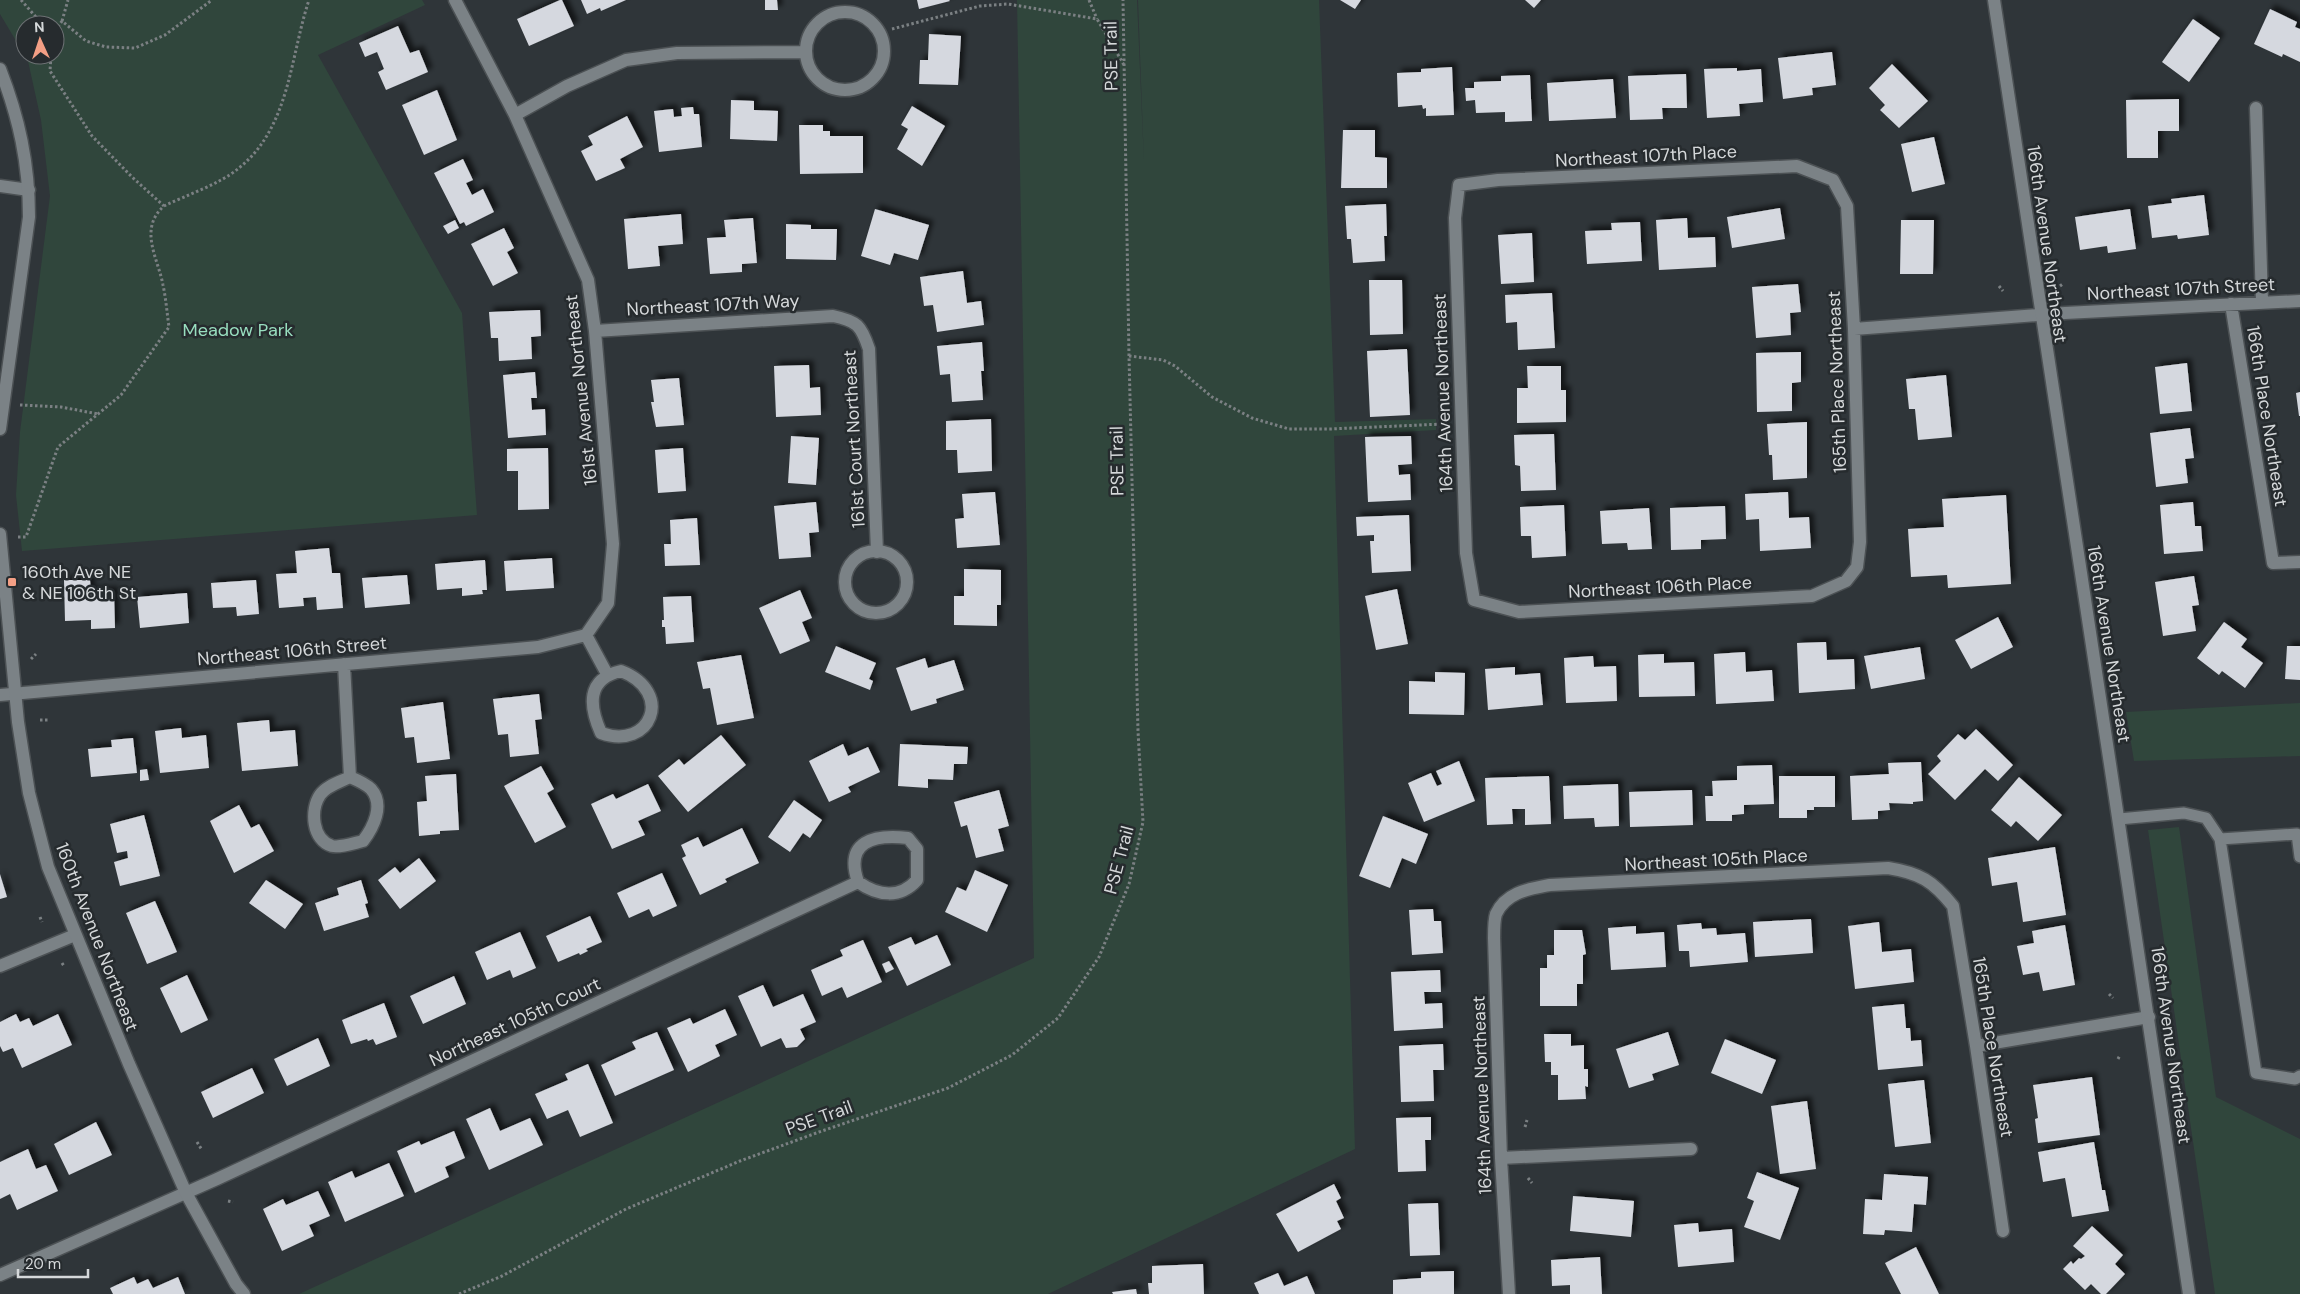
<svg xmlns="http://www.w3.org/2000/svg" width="2300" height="1294" viewBox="0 0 2300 1294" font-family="'DM Sans',sans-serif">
<defs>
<filter id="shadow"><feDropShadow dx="4.5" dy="-4.5" stdDeviation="2.5" flood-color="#0009"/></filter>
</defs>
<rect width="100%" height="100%" fill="#2f3539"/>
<!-- green -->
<path fill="#30463c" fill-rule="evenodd" d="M0,0H422L425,5L318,55L462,313L477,515L22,551L16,495L20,432L50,196L41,120L28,61L0,14ZM25,25H55V55H25Z
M1017,0H1137L1144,163L1138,0H1319L1335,422L1436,419V430L1334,436L1355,1149L1048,1294H299L1034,958Z
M2300,703V756L2134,761L2126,712Z
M2179,827L2216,1097L2300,1139V1294H2215L2148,830Z"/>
<!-- building -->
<path fill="#d5d8df" filter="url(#shadow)" d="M560,0H562L574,26L529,46L517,19Z
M581,0H626L601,11L600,8L587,14Z
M765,0H777L778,10H765Z
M917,0H949L950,1L919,9Z
M1340,0H1361L1355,9Z
M1525,0H1541L1534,8Z
M2270,9L2297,22L2295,27L2300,29V62L2283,54L2282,57L2254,44Z
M2193,19L2220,38L2189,82L2162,62Z
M398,26L410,53L419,50L428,72L386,90L378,72L384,69L377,52L365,57L359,43Z
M929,34L961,36L958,85L919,84L920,60H928Z
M1832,52L1836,85L1812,88L1813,95L1783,99L1778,58Z
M1892,64L1928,101L1899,128L1880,110L1885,105L1869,88Z
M1452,67L1454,115L1426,116V108L1423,109L1422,105L1398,107L1397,73L1421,72V69Z
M1737,68V71L1761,69L1763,102L1739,104L1740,116L1707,118L1704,69Z
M1686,74L1687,108H1662L1663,119L1630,120L1628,76Z
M1530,75L1532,121L1505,122V112L1476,113L1475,100L1466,101L1465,88H1474V82L1501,81V76Z
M1613,79L1616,118L1549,121L1547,83Z
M437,90L457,140L424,155L402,105Z
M2179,99V131H2158V158H2127L2126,100Z
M731,100L754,101V110L778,111L777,141L730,139Z
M912,106L945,126L922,166L897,149L908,129L901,125Z
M693,107L694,114H699L702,147L659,152L654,111L673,109L674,117L682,116L681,108Z
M627,116L643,147L620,159L625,168L596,181L581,151L593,145L588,136Z
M799,125H823V131H830V136H863V173L800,174Z
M1343,130H1375V157L1387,158V188H1341Z
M1934,137L1945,184L1912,192L1901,144Z
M463,159L473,180L466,183L472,195L483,189L494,212L466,226L464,222L460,224L434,173Z
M2204,195L2209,235L2178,239L2177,235L2152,238L2148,206L2172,203L2171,199Z
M1386,204L1387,236H1384L1385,261L1353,263L1351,239H1347L1345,206Z
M1780,208L1785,239L1732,248L1727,217Z
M875,209L929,225L918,260L894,253L890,265L861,256Z
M2130,209L2136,249L2108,253L2107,246L2080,250L2075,217Z
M681,214L683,244L658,246L660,266L628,269L624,219Z
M753,218L757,263L742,264V272L710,274L707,238L726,237L724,220Z
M1687,218L1688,238L1715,237L1716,267L1659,270L1656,220Z
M455,220L459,228L448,234L443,226Z
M1901,220H1934L1933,274H1900Z
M1640,222L1642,261L1587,264L1585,231L1612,230L1611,223Z
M786,224L811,225V229H837L836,260L786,259Z
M504,228L514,248L507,252L518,273L493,286L471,244Z
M1532,233L1534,282L1501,284L1498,235Z
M963,271L967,303L981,301L984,325L937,332L933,305L924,306L920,277Z
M1369,280H1402L1403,334L1370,335Z
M1798,284L1801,312L1790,313L1791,335L1756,338L1752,287Z
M1552,293L1555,348L1518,350L1517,322L1506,323L1505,295Z
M540,310L541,336L531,337L532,359L499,361L498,338H491L489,312Z
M982,342L984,371H981L983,400L952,402L950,374L940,375L937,346Z
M1407,349L1410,415L1370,417L1367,351Z
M1801,352V382L1792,383V411L1757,412L1756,353Z
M2187,363L2192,411L2160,414L2155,367Z
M809,365L810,388L820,387L821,415L776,417L774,366Z
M1527,366H1561V390H1566V422L1517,423V388H1528Z
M535,372L537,398H531L532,410L545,409L546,435L508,438L503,375Z
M1946,375L1952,437L1918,440L1915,409H1909L1906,379Z
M679,378L684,425L656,427L651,402H654L651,380Z
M2300,392V416H2299L2296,393Z
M991,419L992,471L958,473L957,450H946V421Z
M1807,422V478L1773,480L1772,455H1769L1767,424Z
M2190,428L2194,458L2185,459L2188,483L2156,487L2150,433Z
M1554,434L1556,490L1521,491L1520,466L1515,465L1514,435Z
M791,436L819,438L816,485L788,483Z
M1411,436L1412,464L1398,465L1399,475L1410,474L1411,500L1368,502L1365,437Z
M548,448L549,509L518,510V471H507V449Z
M683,448L686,491L658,493L655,450Z
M995,492L1000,545L957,548L955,519L964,518L962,494Z
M1788,492L1789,518L1809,517L1811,548L1760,551L1759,519L1746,520L1745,494Z
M2006,495L2011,584L1948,588L1947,575L1911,577L1908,529L1944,527L1942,499Z
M816,502L819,532L809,533L811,557L779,559L774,506Z
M2193,502L2195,526H2201L2203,551L2164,554L2160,505Z
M1564,505L1566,556L1532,558L1531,536H1521L1520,507Z
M1725,506L1726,539L1701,540V549L1671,550L1670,508Z
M1649,508L1652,549L1628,550L1627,543L1602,544L1600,511Z
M1409,515L1411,571L1372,573L1370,541H1374V535L1357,536L1356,517Z
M697,518L700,565L665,566L664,544H671L670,520Z
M329,548L332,573H340L343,608L317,610L316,597L303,598L304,606L279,608L276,574L297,573L295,551Z
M552,558L554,588L506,591L504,561Z
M485,560L487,590H482L483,594L462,596V588L437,590L435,564Z
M964,569L1001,570V605H997V626L954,625V596H964Z
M407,575L410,604L365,608L362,578Z
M2194,576L2199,605L2192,606L2196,631L2163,636L2155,582Z
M64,580H90L91,591H114L115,628L91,629V620L65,621Z
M256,580L259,614L237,616L236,607L213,608L211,583Z
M1397,589L1408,644L1376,650L1365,596Z
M800,590L812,618L802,622L810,641L780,654L759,608Z
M187,593L189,623L140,628L137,597Z
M691,596L694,642L666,644L665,627H662V620H664L663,597Z
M1998,617L2013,647L1971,669L1955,640Z
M2224,622L2247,639L2241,647L2263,663L2245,688L2222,671L2219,675L2197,658Z
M1826,642L1827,660L1854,659L1855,689L1799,693L1797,643Z
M836,646L876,663L869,679L873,681L870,690L825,672Z
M2287,646H2300V680L2285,679Z
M1920,647L1925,679L1871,689L1864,656Z
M1745,652L1746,672L1772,670L1774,701L1716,704L1714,654Z
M1664,654V663L1694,662L1695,696L1639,697L1638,655Z
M741,655L754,718L717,725L710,688L703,689L697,662Z
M1593,656L1594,667L1616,666L1617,701L1566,703L1564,658Z
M925,658L928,668L954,660L964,690L936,699L937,703L911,711L896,668Z
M1515,667V675L1540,673L1543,705L1488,710L1485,669Z
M1435,672L1465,673L1464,715L1409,714V681L1435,682Z
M539,694L542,719L535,720L539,754L510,757L508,734L498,735L493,699Z
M443,702L450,759L417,763L414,737L405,738L401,708Z
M269,720L270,732L295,730L298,766L242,771L237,723Z
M181,728L182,738L206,735L209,768L160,773L155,731Z
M1976,729L2013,765L1998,781L1985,769L1955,800L1928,774L1941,761L1937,756L1958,734L1965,740Z
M721,735L746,765L688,812L658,776L679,759L684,765Z
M133,738L137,773L91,777L88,749L112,747L111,740Z
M843,744L848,756L868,747L880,772L848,787L851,792L829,802L809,761Z
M900,744L968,747L967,764H954L953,780L928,779V788L898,786Z
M1459,761L1475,801L1424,822L1408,783L1431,773L1437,786L1442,784L1436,771Z
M1921,762L1923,801L1913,802V804L1889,803L1890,810L1878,811V819L1852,820L1850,776L1889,774L1888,763Z
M1772,765L1774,804L1744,805V814L1732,815V821H1706L1705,796H1713L1712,781L1737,780V766Z
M541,766L554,789L547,793L566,827L535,843L504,786Z
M147,769L149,780L140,781V770Z
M456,774L459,830L440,831V834L419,836L417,802L427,801L425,776Z
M1549,776L1551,824L1525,825V809H1512L1513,824L1487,825L1485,778Z
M1779,776H1835V807H1814V810H1807V818H1779Z
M2019,777L2062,815L2038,841L2016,821L2011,827L1991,810Z
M648,784L661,811L638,821L645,835L612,849L591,804L613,794L616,799Z
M1618,784L1619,826L1595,827L1594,818L1564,819L1563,786Z
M999,790L1009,826L998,829L1004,851L976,858L967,825L961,827L954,802Z
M1692,790L1693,825L1630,827L1629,792Z
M794,800L822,820L810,838L803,833L790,852L768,837Z
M239,805L251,828L259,824L274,851L234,873L210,821Z
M144,815L160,876L120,886L114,862L128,858L127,851L117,853L110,824Z
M1383,816L1428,834L1416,864L1402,858L1390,888L1359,876Z
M742,828L759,863L725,879L727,882L700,895L682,858L686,856L681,845L698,837L703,847Z
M2055,847L2066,915L2023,922L2017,882L1992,886L1988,858Z
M419,858L436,881L400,909L378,880L395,867L400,873Z
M975,870L1008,885L987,932L945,912L957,887L966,891Z
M662,873L677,906L653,917L649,909L629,918L617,893Z
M0,874L7,897L0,899Z
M266,880L303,904L285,929L249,903Z
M361,880L368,903L365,904L369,917L324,931L315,903L339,895L337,888Z
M155,901L177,952L147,964L126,913Z
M1433,909L1434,921H1441L1443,953L1412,955L1409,910Z
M590,916L602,942L586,949L588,951L580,955L579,953L558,962L546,936Z
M1811,919L1813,953L1755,957L1753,922Z
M1879,922L1882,952L1911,949L1914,982L1855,989L1848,926Z
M1701,923L1702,929L1716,928L1717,935L1745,933L1748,962L1690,967L1689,951H1679L1677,925Z
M2065,925L2075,985L2043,991L2039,972L2023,975L2017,946L2034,943L2032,931Z
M1636,926V934L1664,932L1666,967L1611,970L1608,928Z
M1554,930H1582L1586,954L1583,955V984H1577V1006H1540V968H1547V955H1554Z
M520,932L536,968L513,978L510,970L487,980L475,952Z
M937,935L951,965L907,986L888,947L911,937L915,945Z
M863,940L882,982L847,998L842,987L822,996L811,970L843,956L840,950Z
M889,961L894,969L886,973L882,964Z
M1440,970L1441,992H1424L1425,1004L1442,1003L1443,1028L1394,1031L1391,972Z
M187,975L208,1020L181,1033L160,988Z
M454,976L466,1004L423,1024L410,996Z
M763,985L773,1007L803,994L816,1022L800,1029L805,1039L797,1047L786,1048L781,1038L761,1047L738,996Z
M384,1003L397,1037L376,1045L373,1039L368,1041L367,1039L351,1044L342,1020Z
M1904,1004L1906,1028H1910L1911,1041L1921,1040L1923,1066L1878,1070L1872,1007Z
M725,1009L737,1035L715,1045L720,1056L688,1072L667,1028L690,1018L693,1024Z
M16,1014L20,1022L29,1018L33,1026L58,1014L72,1045L22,1068L13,1048L3,1052L0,1046V1022Z
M657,1032L674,1070L615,1096L601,1065L636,1049L632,1042Z
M1668,1032L1679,1065L1652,1074L1654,1080L1629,1088L1616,1049Z
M1544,1034H1571V1046L1584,1045V1069H1588V1087L1585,1086L1586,1099L1558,1100V1075H1551V1062H1545Z
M318,1038L330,1066L287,1086L274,1059Z
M1725,1039L1776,1060L1762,1094L1711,1073Z
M1443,1044L1444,1070H1433L1434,1101L1401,1102L1399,1046Z
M588,1064L613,1123L580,1137L568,1110L547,1119L535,1094L568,1080L565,1074Z
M252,1068L264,1093L213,1118L201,1092Z
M2092,1077L2100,1135L2038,1143L2035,1119L2038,1118L2033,1085Z
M1924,1080L1931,1143L1895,1147L1888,1084Z
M1807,1101L1816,1169L1780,1174L1771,1106Z
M490,1108L500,1131L530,1118L543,1145L489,1170L466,1119Z
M1431,1117V1140H1425L1426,1171L1398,1172L1396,1118Z
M96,1122L112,1155L69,1175L54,1144Z
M454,1131L465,1158L445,1167L449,1177L415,1193L397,1151L419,1141L421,1145Z
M2094,1142L2102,1190H2105L2109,1211L2072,1217L2065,1178L2043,1182L2038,1152Z
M28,1149L36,1169L46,1165L58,1191L17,1210L10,1194L0,1199V1162Z
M389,1163L404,1196L345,1222L328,1182L352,1171L355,1178Z
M1757,1172L1799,1188L1780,1240L1744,1227L1754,1201L1747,1198Z
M1884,1174L1928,1177L1926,1205L1914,1204L1912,1232L1885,1230L1884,1235L1863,1234L1865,1199L1882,1200Z
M1334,1184L1341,1198L1336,1201L1344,1218L1337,1221L1341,1229L1298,1252L1276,1214Z
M318,1191L330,1216L309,1225L314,1236L282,1251L263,1209L283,1199L286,1205Z
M1573,1196L1634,1201L1631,1237L1570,1231Z
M1438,1203L1440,1255L1410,1256L1408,1204Z
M1698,1223L1699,1232L1732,1229L1734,1262L1678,1267L1674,1225Z
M2092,1226L2123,1255L2115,1264L2125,1274L2106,1294H2101L2091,1284L2085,1290L2063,1269L2071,1261L2073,1264L2079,1258L2081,1259L2085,1256L2073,1246Z
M1916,1247L1939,1294H1901L1885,1263Z
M1600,1257L1602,1294H1570V1285L1552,1286L1551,1260Z
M1203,1264L1204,1294H1149L1148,1283H1152V1266Z
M1454,1271V1294H1393V1280L1421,1278V1272Z
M1278,1273L1284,1286L1307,1276L1315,1294H1259L1254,1283Z
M134,1277L137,1284L148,1279L153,1288L178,1277L185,1294H113L110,1288Z
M1136,1289L1137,1294H1113L1112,1292Z"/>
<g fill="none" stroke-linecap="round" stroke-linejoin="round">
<!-- lane casing -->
<g stroke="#4c5154" stroke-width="14">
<path id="lane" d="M2119,819L2184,813L2206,818L2220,839L2256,1073L2295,1079L2300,1076
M2220,839L2297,834L2300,857"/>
</g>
<!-- street casing -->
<g stroke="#4c5154" stroke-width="15">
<path id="street" d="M455,0L515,115L588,280L595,331L613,544L608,603L586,635L607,674
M806 51a39 39 0 1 1 78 0a39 39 0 1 1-78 0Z
M2256,108L2262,302
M515,115L567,86L626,60L677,53L805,52
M1797,166L1833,180L1847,206L1854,329L1860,542L1857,567L1846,581L1812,596L1519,612L1474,600L1466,553L1455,218L1459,185L1498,180Z
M0,186L29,190
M2231,304L2273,563L2300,562
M1854,329L2065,313L2300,301
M595,331L833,316C857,321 861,325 869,349L877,552
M845 582a31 31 0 1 1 62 0a31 31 0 1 1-62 0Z
M344,664L350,777C340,782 326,786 320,795C310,810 312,840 332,846C341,848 354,843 363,841C373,828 385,805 371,789C366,784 357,780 350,777
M621,671C675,692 651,751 601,733C589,706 586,679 621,671Z
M0,695L538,647L586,635
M0,966L75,935
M1976,1046L2149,1017
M1501,1158L1691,1149
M0,1275L217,1179L858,882C878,896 900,899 917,880V849L908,838C874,834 844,841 858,882
M1509,1294L1501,1158L1494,938C1494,931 1494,920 1496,914C1506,892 1529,889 1550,885L1888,868C1920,873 1933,881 1953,906L1976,1046L2003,1231"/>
</g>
<!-- secondary casing -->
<g stroke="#4c5154" stroke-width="15">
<path id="secondary" d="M1994,0C2056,432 2128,862 2189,1294
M0,69C19,118 29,163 29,217L0,429
M0,534L18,722L29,793L48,867L129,1064L186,1193L236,1284L244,1294"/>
</g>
<!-- path -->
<path stroke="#7b8083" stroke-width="3" stroke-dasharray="2.5 2.5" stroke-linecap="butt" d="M21,0L43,25
M1089,0L1097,19
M62,21L68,0
M892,29L980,6L1008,4L1097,19L1124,65
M55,31L62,21L86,41L106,47L135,48L165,35L212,0
M164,206C187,195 220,184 239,168C290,127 290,57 309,0
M1999,286L2003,291
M2060,286L2064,283
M1129,356L1163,360L1175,366L1212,397L1252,418L1289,429H1330L1443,424
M20,405L61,407L98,414
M18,537H26L58,447L121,395L169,327C167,313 166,299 163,285C158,258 138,229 164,206L132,177L92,136L50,71L51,55
M31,659L36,654
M40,720H49
M40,917L42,922
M62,963L64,966
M2109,994L2113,998
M2118,1059L2120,1055
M1525,1127L1527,1120
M197,1142L202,1150
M1528,1178L1532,1183
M228,1201L233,1202
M459,1294L502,1276L626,1209L740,1161L819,1132L948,1088L1012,1055L1058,1018L1099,957L1129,884L1143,822L1138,731L1129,356L1123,0"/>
<!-- lane -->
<use href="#lane" stroke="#7b8286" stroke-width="11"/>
<!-- street -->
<use href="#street" stroke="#7b8286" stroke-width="12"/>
<!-- secondary -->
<use href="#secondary" stroke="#7b8286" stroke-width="12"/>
</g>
<!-- markers -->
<rect fill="#f39f85" stroke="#262b2e" stroke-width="2" x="7" y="577" width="10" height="10" rx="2.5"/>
<g text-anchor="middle" stroke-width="5" stroke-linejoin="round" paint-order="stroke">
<!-- street labels -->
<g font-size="18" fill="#d5d8da" stroke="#262b2e">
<text transform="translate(1111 56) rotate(-91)" y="6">PSE Trail</text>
<text transform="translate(1646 156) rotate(-3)" y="6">Northeast 107th Place</text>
<text transform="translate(2047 244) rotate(82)" y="6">166th Avenue Northeast</text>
<text transform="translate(2181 289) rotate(-3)" y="6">Northeast 107th Street</text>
<text transform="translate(713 305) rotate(-3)" y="6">Northeast 107th Way</text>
<text transform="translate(1837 382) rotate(-92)" y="6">165th Place Northeast</text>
<text transform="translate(581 390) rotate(-96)" y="6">161st Avenue Northeast</text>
<text transform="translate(1443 393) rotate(-92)" y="6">164th Avenue Northeast</text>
<text transform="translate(2267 416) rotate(81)" y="6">166th Place Northeast</text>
<text transform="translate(854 439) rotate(-93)" y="6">161st Court Northeast</text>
<text transform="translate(1117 461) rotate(-91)" y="6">PSE Trail</text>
<text transform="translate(1660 587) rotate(-3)" y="6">Northeast 106th Place</text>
<text transform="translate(2109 644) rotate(81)" y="6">166th Avenue Northeast</text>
<text transform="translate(292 651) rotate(-5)" y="6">Northeast 106th Street</text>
<text transform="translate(1119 860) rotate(-75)" y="6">PSE Trail</text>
<text transform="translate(1716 860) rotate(-3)" y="6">Northeast 105th Place</text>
<text transform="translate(97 937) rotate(69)" y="6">160th Avenue Northeast</text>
<text transform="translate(515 1022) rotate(-25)" y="6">Northeast 105th Court</text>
<text transform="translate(2171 1045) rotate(82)" y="6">166th Avenue Northeast</text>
<text transform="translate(1993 1047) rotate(81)" y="6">165th Place Northeast</text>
<text transform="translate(1482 1095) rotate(-92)" y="6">164th Avenue Northeast</text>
<text transform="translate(819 1118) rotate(-20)" y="6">PSE Trail</text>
</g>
<!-- park labels -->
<g font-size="18" fill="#98debf" stroke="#262b2e">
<text x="238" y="336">Meadow Park</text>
</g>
<!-- poi labels -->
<g font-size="18" fill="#d5d8da" stroke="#262b2e" text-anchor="start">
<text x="22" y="578">160th Ave NE<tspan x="22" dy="21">&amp; NE 106th St</tspan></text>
</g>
</g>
<!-- north arrow -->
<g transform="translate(40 40) rotate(357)"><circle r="24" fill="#262b2e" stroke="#6c7073"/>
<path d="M0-4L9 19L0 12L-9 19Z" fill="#f39f85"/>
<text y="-8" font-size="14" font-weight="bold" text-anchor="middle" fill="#d5d8da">N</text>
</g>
<!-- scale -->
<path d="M18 1269v8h70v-8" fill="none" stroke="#d5d8da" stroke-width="2.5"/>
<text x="25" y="1269" font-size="15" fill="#d5d8da" stroke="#262b2e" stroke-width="4" paint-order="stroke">20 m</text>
</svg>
